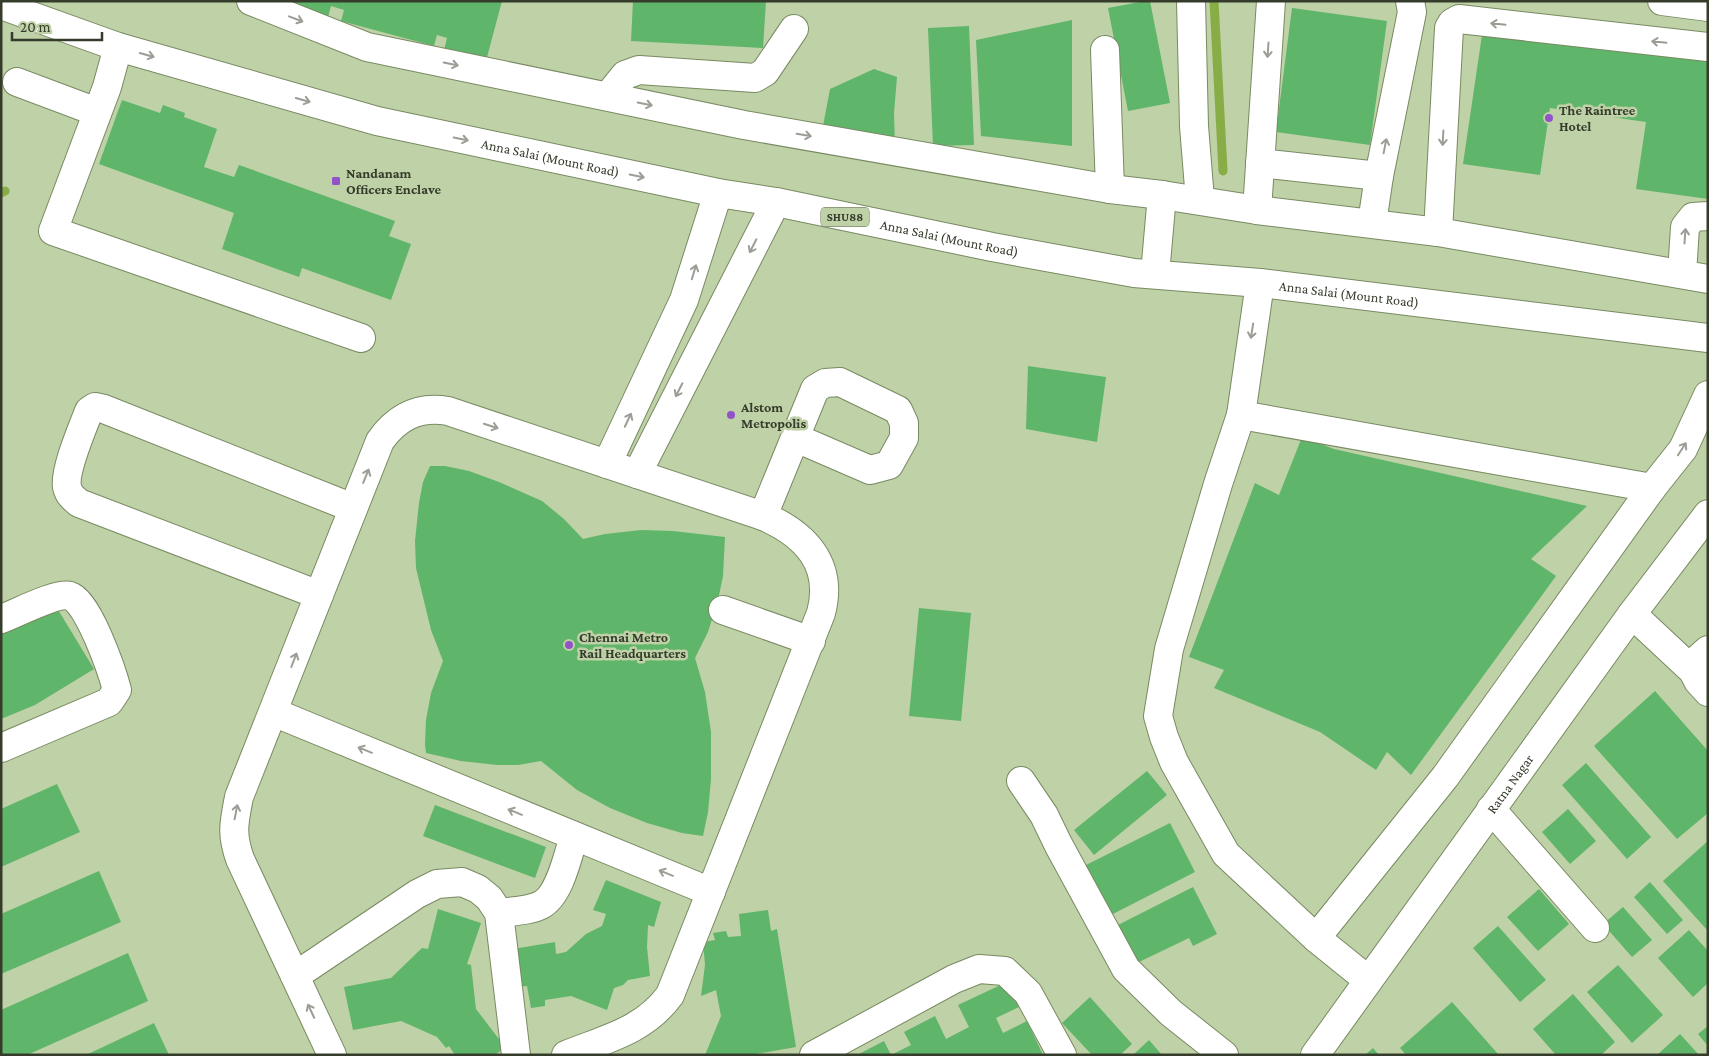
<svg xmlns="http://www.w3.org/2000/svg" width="1709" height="1056" viewBox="0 0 1709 1056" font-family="'Crimson Pro',serif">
<rect width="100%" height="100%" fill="#bfd1a7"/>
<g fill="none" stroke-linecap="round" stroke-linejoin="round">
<!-- stream -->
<path stroke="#88ad46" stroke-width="9" d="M1214,1L1223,171
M1,193L5,191"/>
</g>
<!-- building -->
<path fill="#5fb569" d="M284,1H502L486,61L444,50L447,38L437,35L434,46L341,21L344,10L331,6L328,17Z
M633,1H766L763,48L631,41Z
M1145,1H1150L1170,103L1128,111L1108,8Z
M1292,8L1387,21L1370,145L1276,132Z
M1072,20V146L981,136L976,40Z
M969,26L974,145L933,146L928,28Z
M1483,28L1708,61V199L1636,189L1646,122L1550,108L1540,175L1463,164Z
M874,69L897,77L894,113L895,147L822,131L830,89Z
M122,100L160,113L163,105L185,113L184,117L217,129L204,167L234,177L239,165L395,221L389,236L411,244L391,300L302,268L299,277L222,249L234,213L99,164Z
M1028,366L1106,377L1097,442L1026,429Z
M1302,437L1334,449L1587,506L1531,559L1556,576L1411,775L1387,752L1376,770L1320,732L1214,688L1224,670L1189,657L1255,483L1279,495Z
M430,466H445L469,471L499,482L542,501L564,519L583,539L605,534L641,530L673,531L725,537L723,576L718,600L708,632L695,658L705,692L711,732V779L708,812L703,836L682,833L647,823L610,808L577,790L541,761L518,765H497L461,761L426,753L425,744L426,720L431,693L443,661L431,630L416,568L415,541L419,503L423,482Z
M57,608L94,669L35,705L1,719V633Z
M919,608L971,613L961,721L909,716Z
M1655,691L1708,751V813L1677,839L1594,746Z
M1586,763L1651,837L1627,859L1562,785Z
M1147,771L1167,795L1094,855L1074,830Z
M57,784L80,832L1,867V809Z
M435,805L546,847L535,878L423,836Z
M1568,809L1596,841L1570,864L1542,832Z
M1170,823L1195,872L1109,916L1084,866Z
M1708,841V931L1663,881Z
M99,871L121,922L1,974V914Z
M606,880L661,902L654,927L648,925L647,947L650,976L628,980L623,985L614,988L607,1010L571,996L545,1000V1006L531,1008L527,986L517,987L513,949L555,942L556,954L566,952L586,934L602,926L606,914L593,910Z
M1650,882L1683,920L1667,934L1634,897Z
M1193,887L1217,934L1193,946L1189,938L1137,963L1118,925Z
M1539,889L1569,924L1538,951L1507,917Z
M1623,907L1652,940L1632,957L1603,924Z
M438,909L481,923L467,964L471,965L476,1009L505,1047L495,1055H455L449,1046L446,1048L437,1037L401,1021L353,1030L344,987L391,978L422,948L428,949Z
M768,910L771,931L777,929L796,1047L750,1055H705L721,1016L716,990L701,996L705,965L703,942L715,940L713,933L726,931L728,937L741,936L739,914Z
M1498,926L1546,980L1520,1002L1473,948Z
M1689,930L1708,951V983L1693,997L1658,958Z
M128,953L148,1001L27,1055H1V1010Z
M1618,965L1663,1015L1632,1043L1587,992Z
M1007,982L1019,1007L996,1018L1003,1033L1027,1021L1043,1055H857L884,1041L891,1055L911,1045L904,1032L935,1016L946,1039L969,1027L958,1005Z
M1573,994L1615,1042L1601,1055H1556L1533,1029Z
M1090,997L1132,1044L1120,1055H1092L1062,1023Z
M1452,1002L1498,1054L1406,1055L1400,1048Z
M154,1023L169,1055H86Z
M1708,1026V1046L1698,1034Z
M1680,1034L1699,1055H1657Z
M1149,1040L1162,1055H1133Z
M1373,1048L1379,1055H1365Z"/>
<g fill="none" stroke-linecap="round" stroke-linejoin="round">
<!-- minor casing -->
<g stroke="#798a62" stroke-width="30">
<g id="minor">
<path d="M1191,1L1194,126L1200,200"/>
<path d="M1662,1L1708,7"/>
<path d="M118,47L107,87L53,231L361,338"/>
<path d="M1105,50L1110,189"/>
<path d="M17,82L97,112"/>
<path d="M608,96L625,75L639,70L755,78L765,72L794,29"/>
<path d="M1260,163L1379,176"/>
<path d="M1257,210L1271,1"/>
<path d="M1372,223L1379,176L1412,12L1410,1"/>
<path d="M1438,232L1449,28L1452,23L1459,19L1708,47"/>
<path d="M1682,274L1685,227L1693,217L1708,216"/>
<path d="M1260,283L1241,415L1218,484L1169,649L1158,716L1164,737L1174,762L1226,854L1316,938L1368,980"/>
<path d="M1241,415L1652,488"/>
<path d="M607,464L684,300L718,193"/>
<path d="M637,474L776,202"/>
<path d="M763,516L815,389L825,383L840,382L898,410L904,423V438L889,465L870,470L796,438"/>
<path d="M319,595L79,503C73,498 69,495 67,487C64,471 82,429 89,411L95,407L104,409L353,508"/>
<path d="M723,610L811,641"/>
<path d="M1632,614L1693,671"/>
<path d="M1,619C15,614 57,592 70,596C88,601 112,671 117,690L109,702L1,748"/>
<path d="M1708,650L1699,658L1693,671L1698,681L1708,692"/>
<path d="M273,712L711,892"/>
<path d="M1021,781L1044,815L1058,844L1126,969L1171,1013L1224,1055"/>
<path d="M1491,809L1595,928"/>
<path d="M499,913C513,911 529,911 541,905C560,895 568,855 574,836"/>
<path d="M1316,938L1445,777L1652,488L1683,449L1708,395"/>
<path d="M295,976L417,894L437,884L462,882L478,889L489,898L499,913L516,1055"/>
<path d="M332,1055L240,859C231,833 234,823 239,797L380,441C397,417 418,406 448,411L763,516C805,534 834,564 821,613L670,995C644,1031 605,1039 566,1055"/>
<path d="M814,1055L954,979L979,969L1005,971L1028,993L1062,1055"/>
<path id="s1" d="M1315,1055L1632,614L1708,514"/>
</g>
</g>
<!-- major casing -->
<g stroke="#798a62" stroke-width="30">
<g id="major">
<path d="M251,1L367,47L744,125L1110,189L1162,195L1257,210L1438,232L1708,279"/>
<path id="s2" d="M1,5L118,47L377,121L718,193L776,202L992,247L1134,273L1260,283L1708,338"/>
<path d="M1155,274L1162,195"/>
</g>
</g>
<!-- minor -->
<use href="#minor" stroke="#fff" stroke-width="28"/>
<!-- major -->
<use href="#major" stroke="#fff" stroke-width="28"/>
</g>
<!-- one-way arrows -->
<defs><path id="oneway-shaft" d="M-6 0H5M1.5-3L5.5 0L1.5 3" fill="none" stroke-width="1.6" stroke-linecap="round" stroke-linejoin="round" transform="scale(1.25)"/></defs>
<g stroke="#9a9e95">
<use href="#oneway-shaft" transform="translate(296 19) rotate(21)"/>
<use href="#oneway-shaft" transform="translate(1498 24) rotate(-174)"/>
<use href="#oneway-shaft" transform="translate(1659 42) rotate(-174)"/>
<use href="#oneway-shaft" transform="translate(1268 50) rotate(94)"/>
<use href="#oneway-shaft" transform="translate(147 55) rotate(16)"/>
<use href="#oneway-shaft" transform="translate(451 64) rotate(12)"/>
<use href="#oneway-shaft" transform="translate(303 100) rotate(16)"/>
<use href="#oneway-shaft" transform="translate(645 104) rotate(12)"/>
<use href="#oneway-shaft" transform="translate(804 135) rotate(10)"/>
<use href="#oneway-shaft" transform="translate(1443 138) rotate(93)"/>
<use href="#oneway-shaft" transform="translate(461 139) rotate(12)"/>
<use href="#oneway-shaft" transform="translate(1385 146) rotate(-79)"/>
<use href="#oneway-shaft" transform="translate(637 176) rotate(12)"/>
<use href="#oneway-shaft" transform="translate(1685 236) rotate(-86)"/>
<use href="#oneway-shaft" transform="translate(753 246) rotate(117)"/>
<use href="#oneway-shaft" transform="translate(694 272) rotate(-73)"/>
<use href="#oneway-shaft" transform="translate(1252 331) rotate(99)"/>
<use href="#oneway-shaft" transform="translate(679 390) rotate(117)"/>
<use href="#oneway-shaft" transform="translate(628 420) rotate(-65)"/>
<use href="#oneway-shaft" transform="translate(491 426) rotate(18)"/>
<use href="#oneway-shaft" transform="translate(1682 449) rotate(-57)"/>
<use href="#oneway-shaft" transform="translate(366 476) rotate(-68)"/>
<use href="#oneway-shaft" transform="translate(294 660) rotate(-69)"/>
<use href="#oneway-shaft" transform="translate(365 750) rotate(-158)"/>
<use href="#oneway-shaft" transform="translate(236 812) rotate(-79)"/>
<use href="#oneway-shaft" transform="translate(515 812) rotate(-158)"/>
<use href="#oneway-shaft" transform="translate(666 873) rotate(-158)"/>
<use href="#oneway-shaft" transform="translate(311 1011) rotate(-115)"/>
</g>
<!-- markers -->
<g fill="#9252c8" stroke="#bfd1a7" stroke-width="2">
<circle cx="1549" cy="118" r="5"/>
<rect x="331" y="176" width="10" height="10" rx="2.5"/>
<circle cx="731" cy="415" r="5"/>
<circle cx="569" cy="645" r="5"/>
</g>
<g text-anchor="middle" stroke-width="5" stroke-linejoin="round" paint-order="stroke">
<!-- shield labels -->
<rect fill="#bfd1a7" stroke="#5e6950" stroke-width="1" x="821" y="207.5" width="48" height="19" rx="4"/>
<g font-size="12" font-weight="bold" fill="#353c2b">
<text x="845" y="221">SHU88</text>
</g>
<!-- poi labels -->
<g font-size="14" font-weight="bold" fill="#353c2b" stroke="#bfd1a7" text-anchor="start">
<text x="1559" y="115">The Raintree<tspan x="1559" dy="16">Hotel</tspan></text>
<text x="346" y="178">Nandanam<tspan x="346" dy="16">Officers Enclave</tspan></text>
<text x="741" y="412">Alstom<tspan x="741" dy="16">Metropolis</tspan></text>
<text x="579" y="642">Chennai Metro<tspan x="579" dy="16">Rail Headquarters</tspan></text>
</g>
<!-- street labels -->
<g font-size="14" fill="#353c2b" stroke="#bfd1a7">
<text dy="5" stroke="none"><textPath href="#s2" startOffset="571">Anna Salai (Mount Road)</textPath></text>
<text dy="5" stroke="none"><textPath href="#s2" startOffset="978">Anna Salai (Mount Road)</textPath></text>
<text dy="5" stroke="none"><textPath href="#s2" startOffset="1382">Anna Salai (Mount Road)</textPath></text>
<text dy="5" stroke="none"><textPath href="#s1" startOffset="334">Ratna Nagar</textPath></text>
</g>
</g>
<!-- border -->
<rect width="1709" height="1056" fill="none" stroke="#353c2b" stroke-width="5"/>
<!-- scale -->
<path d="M12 32v8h90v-8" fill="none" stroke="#353c2b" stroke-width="2.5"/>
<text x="20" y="32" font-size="15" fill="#353c2b" stroke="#bfd1a7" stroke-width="4" paint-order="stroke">20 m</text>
</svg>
